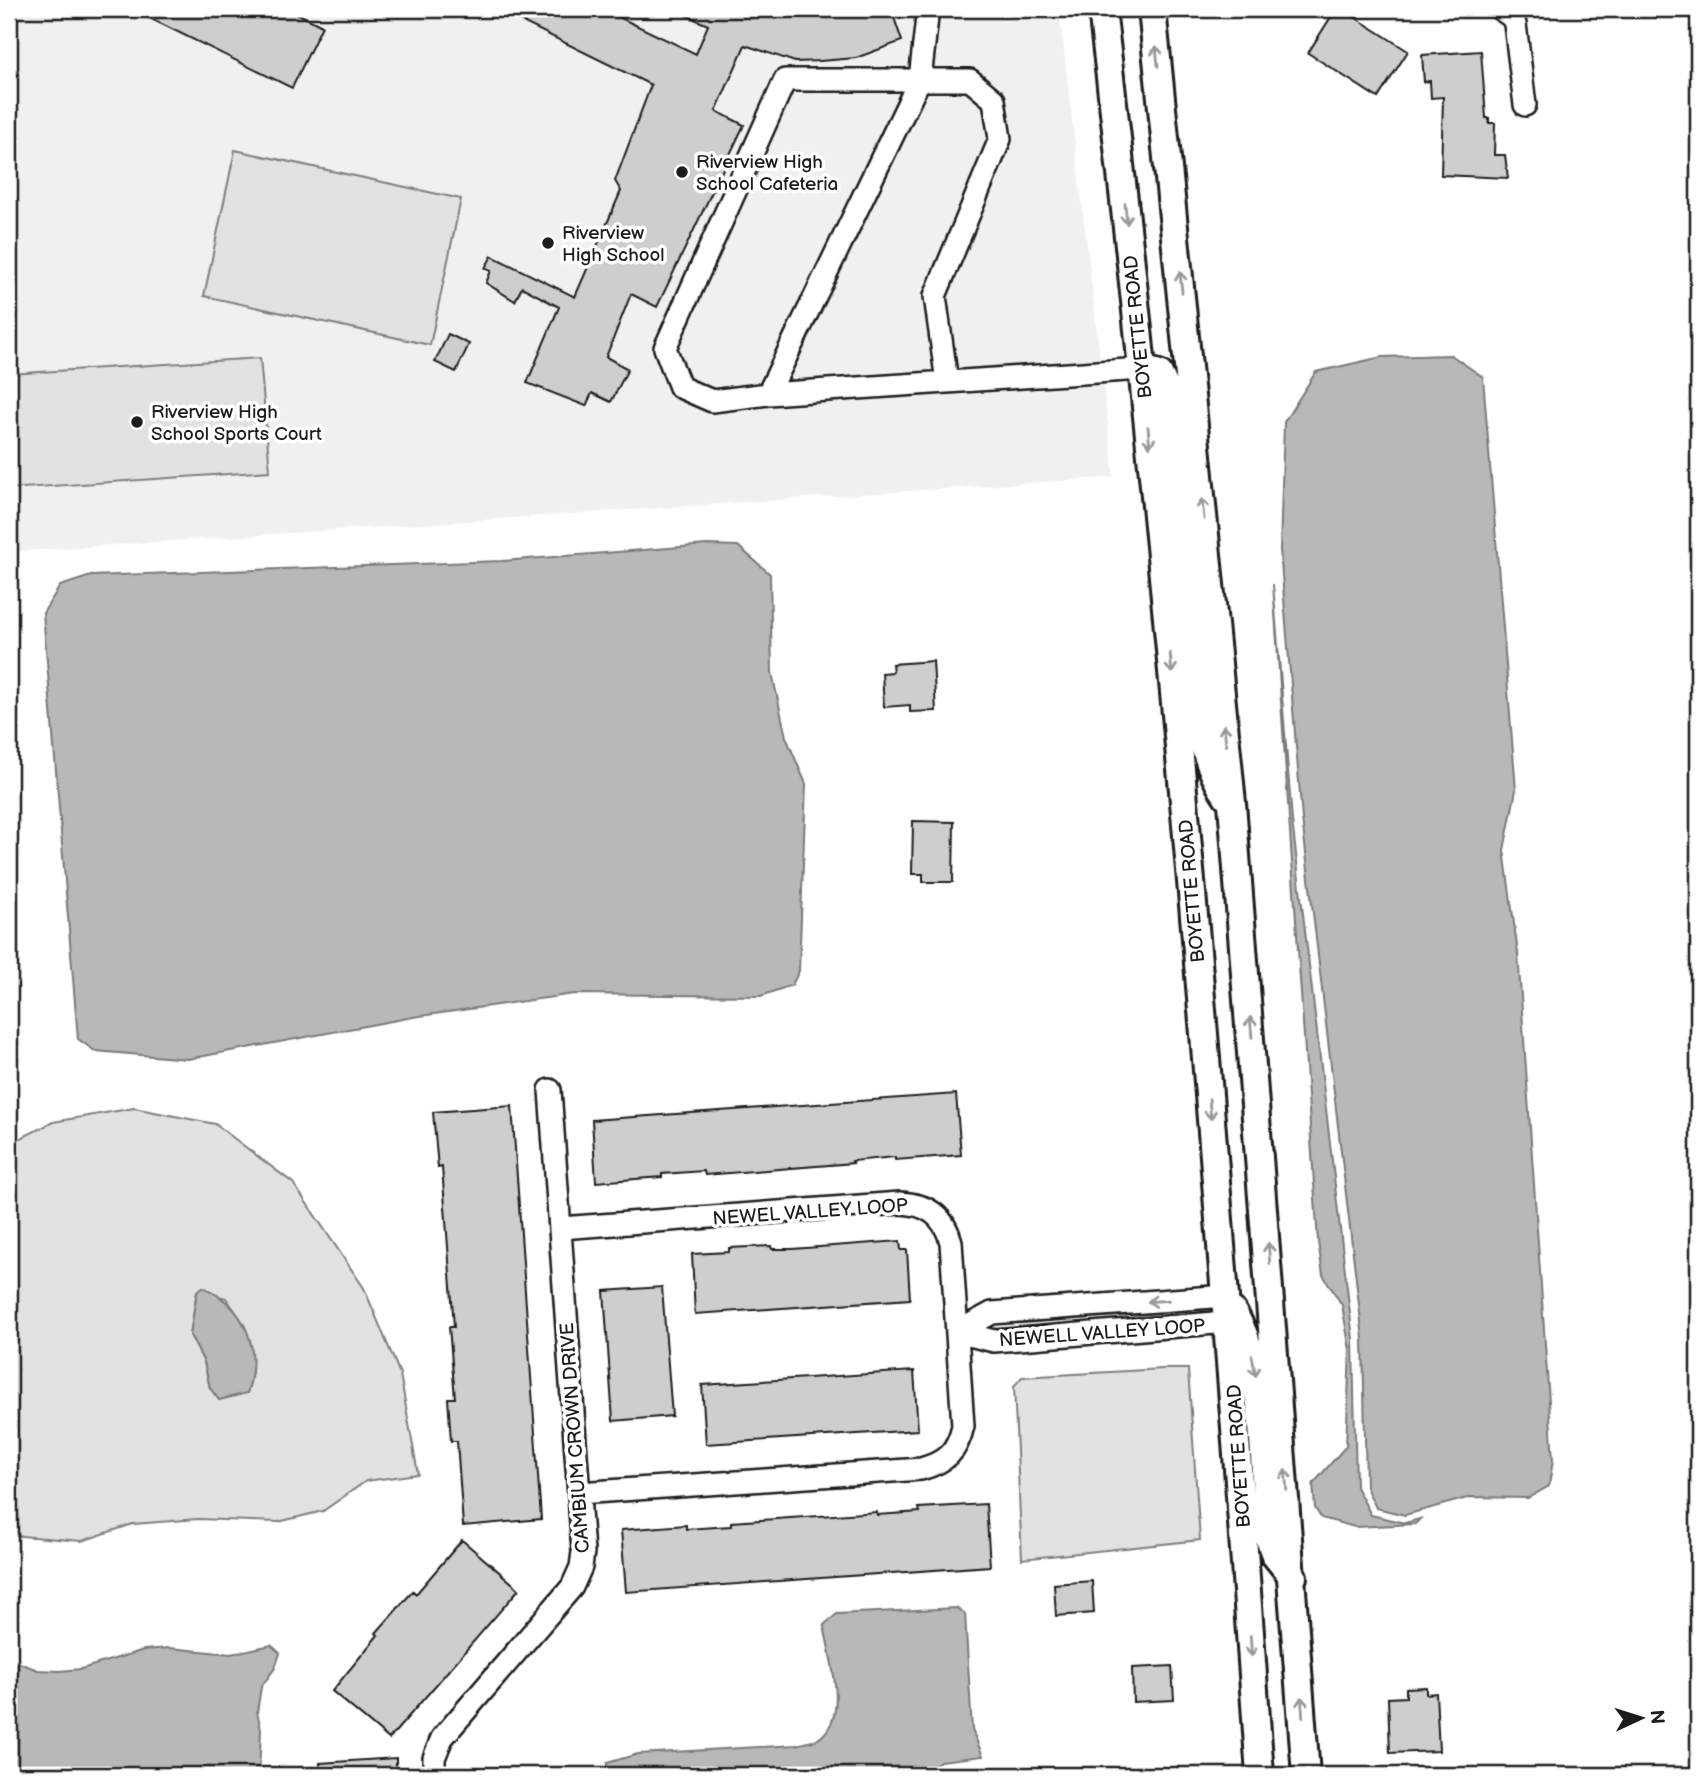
<svg xmlns="http://www.w3.org/2000/svg" width="1707" height="1784" viewBox="0 0 1707 1784" font-family="'Balsamiq Sans',sans-serif">
<rect width="100%" height="100%" fill="#fff"/>
<filter id="ink" filterUnits="userSpaceOnUse"><feTurbulence type="fractalNoise" baseFrequency=".0143" numOctaves="2"/><feDisplacementMap in="SourceGraphic" scale="14" xChannelSelector="R" yChannelSelector="G"/><feConvolveMatrix kernelMatrix="1 2 1 2 8 2 1 2 1" color-interpolation-filters="sRGB"/></filter>
<g filter="url(#ink)">
<!-- built -->
<path fill="#f0f0f0" d="M9,9H1059L1114,477L9,552Z"/>
<!-- green -->
<path fill="#e2e2e2" stroke="#7f7f7f" stroke-width="2" fill-rule="evenodd" d="M235,150L461,199L430,345L204,296Z
M260,358L270,471L9,489V374Z
M134,1108L215,1124L293,1183L364,1288L400,1374L418,1474L366,1481L323,1511L278,1522L198,1519L133,1524L82,1541L9,1535V1144L53,1122ZM197,1291L226,1298C248,1327 259,1357 247,1393L210,1388L204,1362L190,1335Z
M1163,1369H1188L1200,1540L1022,1559L1014,1386L1022,1377Z"/>
<!-- water -->
<path fill="#b8b8b8" stroke="#7a7a7a" stroke-width="2" d="M1451,355L1483,377L1516,790L1504,850L1518,953L1553,1460L1549,1486L1528,1498L1471,1497L1405,1515L1376,1508L1366,1487L1363,1339L1302,819L1280,550L1284,422L1316,372L1382,357Z
M707,545L738,546L770,574L772,673L786,737L806,784L799,971L792,985L761,996L574,994L413,1017L188,1059L95,1051L78,1039L43,613L60,586L91,576L502,561Z
M1273,584L1292,820L1353,1339L1356,1487L1371,1515L1405,1523L1420,1519L1415,1524L1355,1527L1321,1518L1315,1508L1313,1484L1346,1446L1350,1350L1342,1305L1323,1275L1318,1242Z
M203,1287C246,1307 262,1348 247,1393L219,1400L210,1388L204,1362L190,1335L197,1291Z
M957,1608L965,1614L972,1730L983,1756L940,1761L922,1775H607V1763L638,1754L796,1745C803,1743 812,1742 818,1739C851,1718 829,1656 824,1625L837,1614Z
M271,1645L280,1653L275,1668L261,1687L257,1712L261,1729L259,1775H9V1659L38,1670L60,1671L81,1669L144,1650L169,1648L231,1654Z"/>
<!-- building -->
<path fill="#cecece" stroke="#1c1c1c" stroke-width="2" d="M131,9H289L322,26L292,88Z
M496,9H602L696,54L708,25L672,9H891L902,41L856,58L820,61L795,62L745,45L716,111L744,125L657,307L631,294L606,357L628,369L611,402L592,393L586,406L527,383L559,307L522,287L515,301L486,283L491,271L485,268L492,256L575,297L621,191L615,181L651,85Z
M1336,9H1342L1408,51L1378,98L1308,53Z
M1481,51L1486,118H1489V123H1495L1494,155H1505L1508,178L1441,175L1443,97L1431,98L1430,81L1424,82L1422,55Z
M448,334L469,344L456,372L435,362Z
M933,661L936,711L910,712V705L884,707L882,673L893,672L892,664Z
M913,821L954,822L953,882H923V874H912Z
M956,1094L961,1155L895,1160V1157L852,1161L853,1163L705,1175L704,1171L662,1174V1177L596,1182L592,1120Z
M512,1106L541,1519L463,1526L457,1441H451L448,1398H455L449,1327H454L442,1167L438,1168L433,1112Z
M900,1241L901,1250H907L910,1299L695,1314L692,1254L729,1252V1248L771,1246L772,1249H792Z
M662,1287L672,1416L613,1421L604,1291Z
M914,1371L918,1430L706,1444L702,1385Z
M986,1504L990,1566L626,1592L621,1530L686,1525V1529L731,1526V1522L877,1512V1515L920,1512L919,1508Z
M462,1540L519,1589L389,1739L332,1691L378,1635L376,1633L413,1591L416,1594Z
M1092,1581L1094,1613L1056,1616L1054,1584Z
M1172,1666L1174,1700L1133,1702L1132,1668Z
M1426,1687V1694L1436,1693L1439,1751L1390,1753L1388,1698L1406,1697V1688Z
M396,1758V1775H320V1763Z"/>
<g fill="none" stroke-linecap="round" stroke-linejoin="round">
<!-- minor casing -->
<g stroke="#1c1c1c" stroke-width="26">
<path id="minor" d="M928,9L920,79L768,394L1142,369
M1500,9L1512,17L1515,24L1525,105
M768,394L712,401L680,387L665,348L785,80H970L994,100L1000,139L935,296L947,382
M560,1228L900,1203C927,1204 944,1215 951,1242L963,1426C957,1452 946,1462 921,1469L579,1493
M957,1332L992,1313L1227,1296
M957,1332L994,1341L1228,1322
M434,1775V1758L442,1738L572,1587L581,1567L583,1552L550,1090"/>
</g>
<!-- major casing -->
<g stroke="#1c1c1c" stroke-width="32">
<path id="major" d="M1102,9C1172,596 1219,1186 1260,1775
M1152,9L1232,803L1306,1775
M1142,369L1159,374L1167,391L1200,728C1205,753 1212,775 1227,796
M1232,1311C1268,1366 1263,1470 1268,1536L1275,1555L1293,1577"/>
</g>
<!-- minor -->
<use href="#minor" stroke="#fff" stroke-width="21"/>
<!-- major -->
<use href="#major" stroke="#fff" stroke-width="26"/>
</g>
<!-- one-way arrows -->
<defs><path id="oneway-shaft" d="M-6 0H5M1.5-3L5.5 0L1.5 3" fill="none" stroke-width="1.6" stroke-linecap="round" stroke-linejoin="round" transform="scale(1.75)"/></defs>
<g stroke="#999">
<use href="#oneway-shaft" transform="translate(1157 56) rotate(-96)"/>
<use href="#oneway-shaft" transform="translate(1126 214) rotate(84)"/>
<use href="#oneway-shaft" transform="translate(1181 282) rotate(-96)"/>
<use href="#oneway-shaft" transform="translate(1149 437) rotate(84)"/>
<use href="#oneway-shaft" transform="translate(1203 509) rotate(-96)"/>
<use href="#oneway-shaft" transform="translate(1171 663) rotate(85)"/>
<use href="#oneway-shaft" transform="translate(1225 735) rotate(-96)"/>
<use href="#oneway-shaft" transform="translate(1251 1027) rotate(-95)"/>
<use href="#oneway-shaft" transform="translate(1210 1109) rotate(85)"/>
<use href="#oneway-shaft" transform="translate(1269 1253) rotate(-94)"/>
<use href="#oneway-shaft" transform="translate(1158 1301) rotate(176)"/>
<use href="#oneway-shaft" transform="translate(1254 1366) rotate(79)"/>
<use href="#oneway-shaft" transform="translate(1286 1480) rotate(-94)"/>
<use href="#oneway-shaft" transform="translate(1251 1646) rotate(86)"/>
<use href="#oneway-shaft" transform="translate(1302 1707) rotate(-94)"/>
</g>
</g>
<!-- markers -->
<g fill="#1c1c1c" stroke="#fff" stroke-width="2.5">
<circle cx="682" cy="172" r="7"/>
<circle cx="548" cy="243" r="7"/>
<circle cx="137" cy="422" r="7"/>
</g>
<g text-anchor="middle" stroke-width="7" stroke-linejoin="round" paint-order="stroke">
<!-- poi labels -->
<g font-size="19" fill="#1c1c1c" stroke="#fff" text-anchor="start">
<text x="696" y="168">Riverview High<tspan x="696" dy="22">School Cafeteria</tspan></text>
<text x="562" y="239">Riverview<tspan x="562" dy="22">High School</tspan></text>
<text x="151" y="418">Riverview High<tspan x="151" dy="22">School Sports Court</tspan></text>
</g>
<!-- street labels -->
<g font-size="19" fill="#1c1c1c" stroke="#fff">
<text transform="translate(1137 327) rotate(-96)" y="7">BOYETTE ROAD</text>
<text transform="translate(1191 891) rotate(-95)" y="7">BOYETTE ROAD</text>
<text transform="translate(810 1211) rotate(-4)" y="7">NEWEL VALLEY LOOP</text>
<text transform="translate(1102 1332) rotate(-4)" y="7">NEWELL VALLEY LOOP</text>
<text transform="translate(574 1438) rotate(-94)" y="7">CAMBIUM CROWN DRIVE</text>
<text transform="translate(1238 1456) rotate(-94)" y="7">BOYETTE ROAD</text>
</g>
</g>
<!-- margin -->
<rect width="1707" height="1784" fill="none" stroke="#fff" stroke-width="35"/>
<rect x="18" y="18" width="1672" height="1749" fill="none" stroke="#1c1c1c" stroke-width="2.5" filter="url(#ink)"/>
<!-- north arrow -->
<g transform="translate(1641 1718) rotate(86)" stroke="#ffffff" stroke-width="5" paint-order="stroke">
<path d="M0-5L12 26L0 18L-12 26Z" fill="#1c1c1c"/>
<text y="-10" font-size="19" font-weight="bold" text-anchor="middle" fill="#1c1c1c">N</text>
</g>
</svg>
